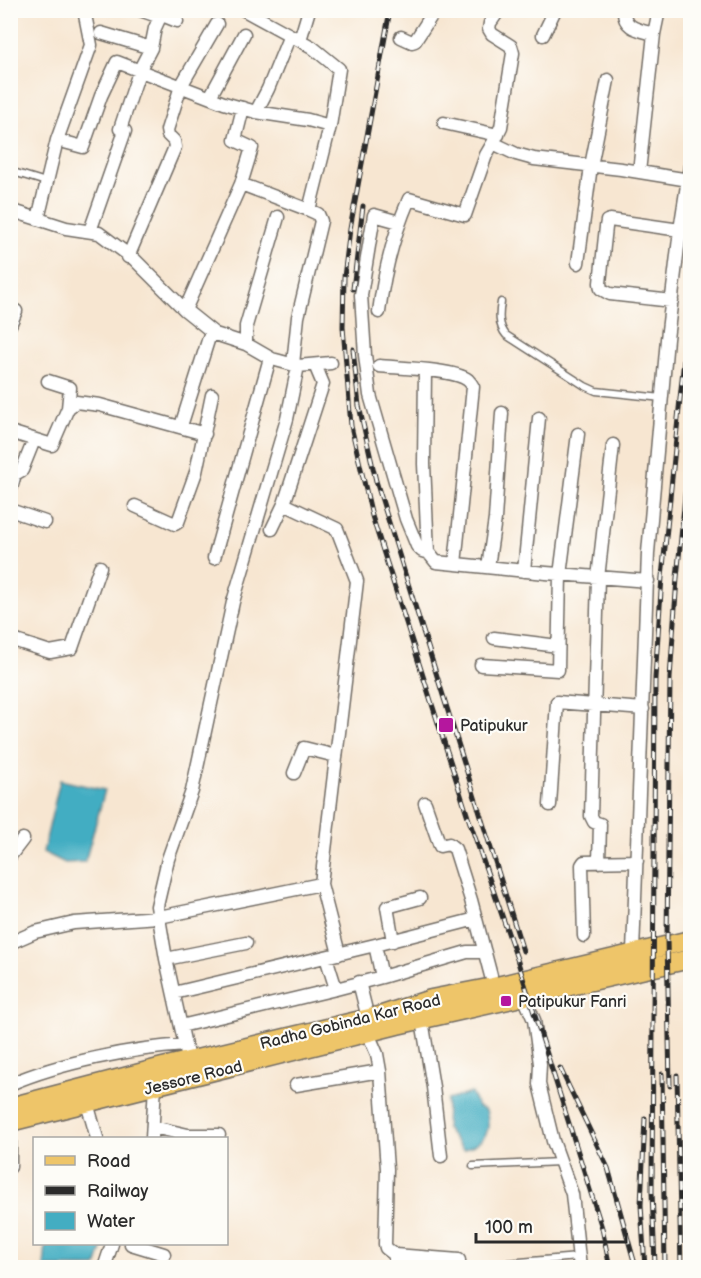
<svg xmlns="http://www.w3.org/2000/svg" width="701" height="1278" viewBox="0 0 701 1278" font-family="'Balsamiq Sans',sans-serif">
<rect width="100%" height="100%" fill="#fdfcf7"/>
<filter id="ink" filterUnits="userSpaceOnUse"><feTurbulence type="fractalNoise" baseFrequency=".0167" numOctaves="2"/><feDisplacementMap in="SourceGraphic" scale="12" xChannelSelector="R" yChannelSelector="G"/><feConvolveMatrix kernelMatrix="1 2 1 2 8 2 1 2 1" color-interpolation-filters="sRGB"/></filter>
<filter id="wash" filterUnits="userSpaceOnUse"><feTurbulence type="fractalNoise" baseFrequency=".008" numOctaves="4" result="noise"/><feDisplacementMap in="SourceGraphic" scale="24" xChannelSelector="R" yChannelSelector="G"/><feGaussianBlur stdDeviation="1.35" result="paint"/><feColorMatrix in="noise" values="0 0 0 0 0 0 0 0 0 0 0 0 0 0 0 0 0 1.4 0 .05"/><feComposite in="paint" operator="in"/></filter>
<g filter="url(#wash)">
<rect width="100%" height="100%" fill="#f7e6d1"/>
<!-- water -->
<path fill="#43adc2" stroke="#376c76" stroke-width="1.5" d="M60,780L105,790L85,862L65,863L43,852Z
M471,1093L478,1107L486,1110C493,1133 484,1142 463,1150L446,1128L447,1100Z
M46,1244H104L96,1267H44Z"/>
</g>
<g filter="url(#ink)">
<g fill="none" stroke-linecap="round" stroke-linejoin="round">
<!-- service casing -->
<g stroke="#726c65" stroke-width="9">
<path id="service" d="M10,171L46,182
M501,302C499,314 498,325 506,335L585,386L596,391L662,398
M473,1166L560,1162
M508,1263L578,1257"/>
</g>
<!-- minor casing -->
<g stroke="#726c65" stroke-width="15">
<path id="minor" d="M140,10L160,17
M244,10L312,47L339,69L330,126L309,210
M499,10L490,23L489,29L492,34L511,46L513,53L501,127L493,143L516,154L534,159L621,169L689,180
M624,10C623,29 640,30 654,34
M162,15L177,21
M101,33L151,48
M543,35L555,10
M401,37L412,42L415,41L435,10
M300,40L309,10
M210,97L244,34
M256,112L268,89L290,35
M444,123L498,135
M57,140L83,147L101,96L117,62L224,103L256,112L308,120L330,126
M639,172L654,34L659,10
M241,184L252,148L235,140L243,108
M10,210L66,228L99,233L134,259L185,310L215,334L246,344L272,359L298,366L331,363
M38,219L57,140L91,45L84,10
M399,222L374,215L361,295L365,355L370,395L406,519L417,546L422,551L428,552
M90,231L125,131L120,129L140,69L151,48L155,28L160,17L166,10
M128,257L175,147L174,141L168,135L167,130L181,86L217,24
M578,263L591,166L608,80
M672,301L610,294L601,289L600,283L606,227L607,221L610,220L680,230
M10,308L16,311L10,325
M185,310L241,184L309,210L318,214L321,221L298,317L293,364
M379,312C384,272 393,236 409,199L465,215L486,155L493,143
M246,344V326L278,217
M315,365L323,384L284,504L337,529L357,581L321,884L339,954
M379,366C398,368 454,369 468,380C470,382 472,385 473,387L455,564
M425,370L424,464L428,552L436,562L546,573L648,581
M48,381L70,388L68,408
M181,426L211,331
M10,432L52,445L68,408L76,402L100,405L205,434
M10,492L15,474L22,470L34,440
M135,506L175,524L178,522L196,472L212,395
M10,510L45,522
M272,529L284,504
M214,558L270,358
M488,567L495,519L502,413
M524,571L539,418
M494,638L558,646
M10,639L50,652L72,648L100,567
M481,665L558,670L560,575L578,434
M294,773L304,748L336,756
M425,803L440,846L449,844L455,849L471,900L491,976
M550,805L557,702L643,709
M10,856L23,839
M599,862L600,824L594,822L591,816L598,578L613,445
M584,936L582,865L584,862L637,861
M393,941L387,907L420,898
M10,943L35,932L74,923L159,917L321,884
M633,952L648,553L667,339L680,230L690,166
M326,957L336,989L382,977L375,945
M166,959L246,943
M382,977L467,952H485
M359,982L368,1018
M174,993L375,945L476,919
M524,997L534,1020L540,1064L539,1084L553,1141L572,1194L580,1268
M422,1020L433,1087L441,1156
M181,1026L336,989
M368,1033L377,1054L380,1071L387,1169L385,1244L386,1248L395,1255V1268
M190,1068L166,959L157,906L168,859L192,791L233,602L287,419L298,366
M10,1084C59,1063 133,1048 185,1045
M296,1085L380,1071
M87,1103L97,1138
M153,1127L188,1135H219
M10,1133V1167
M152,1138L155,1085
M131,1244L164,1254
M395,1255L459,1260V1268
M104,1268L112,1244"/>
</g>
<!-- primary casing -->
<g stroke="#726c65" stroke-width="21">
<path id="primary" d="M10,1107L163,1067L382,1015L431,999L493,987L690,940
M10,1122L397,1025L690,959"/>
</g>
<!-- service -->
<use href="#service" stroke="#fff" stroke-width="6"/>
<!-- minor -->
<use href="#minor" stroke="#fff" stroke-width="12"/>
<!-- primary -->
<use href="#primary" stroke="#eec569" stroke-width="18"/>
<!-- rail casing -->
<g stroke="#2b2b2b" stroke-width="5">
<path id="rail" d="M390,10L350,229L344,277L343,327L351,426L372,516L468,817L517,959L602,1228L610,1268
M353,289L363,206
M353,349L359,406L376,481L523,951
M560,1068L608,1168L636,1268
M662,1074L665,1268
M677,1075L681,1268
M670,1086L667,939L670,678L677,578L690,445
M645,1118L641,1205L645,1268
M655,1265L652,1192L655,678L662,577L690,300"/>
</g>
<!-- rail -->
<use href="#rail" stroke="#fdfcf7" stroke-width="3" stroke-dasharray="9" stroke-linecap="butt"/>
</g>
</g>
<!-- markers -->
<g fill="#b5179e" stroke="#fdfcf7" stroke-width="2">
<rect x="438" y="717" width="16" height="16" rx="3"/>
<rect x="500" y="995" width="12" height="12" rx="3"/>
</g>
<g text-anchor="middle" stroke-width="4.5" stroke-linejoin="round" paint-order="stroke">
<!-- poi labels -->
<g font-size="16" fill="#2b2b2b" stroke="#fdfcf7" text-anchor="start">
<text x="460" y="731">Patipukur</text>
<text x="518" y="1007">Patipukur Fanri</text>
</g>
<!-- street labels -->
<g font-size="16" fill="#2b2b2b" stroke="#fdfcf7">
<text transform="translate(350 1021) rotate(-14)" y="6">Radha Gobinda Kar Road</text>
<text transform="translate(193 1077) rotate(-14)" y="6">Jessore Road</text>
</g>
</g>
<!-- margin -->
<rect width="701" height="1278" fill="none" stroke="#fdfcf7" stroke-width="36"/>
<!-- legend -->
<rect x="33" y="1137" width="195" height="108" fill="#fdfcf7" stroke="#a9a8a5" stroke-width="1.5"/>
<rect x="45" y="1156" width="30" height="9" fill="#eec569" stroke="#a9a8a5" stroke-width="1.5"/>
<text x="87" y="1167" font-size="18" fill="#2b2b2b">Road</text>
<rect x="45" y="1186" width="30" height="9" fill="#2b2b2b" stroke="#a9a8a5" stroke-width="1.5"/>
<text x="87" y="1197" font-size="18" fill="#2b2b2b">Railway</text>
<rect x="45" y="1212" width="30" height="18" fill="#43adc2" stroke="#a9a8a5" stroke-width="1.5"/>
<text x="87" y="1227" font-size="18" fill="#2b2b2b">Water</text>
<!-- scale -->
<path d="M476 1233v9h150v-9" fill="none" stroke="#2b2b2b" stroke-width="3"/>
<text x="485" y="1233" font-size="18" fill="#2b2b2b" stroke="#fdfcf7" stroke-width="4.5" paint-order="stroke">100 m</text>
</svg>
